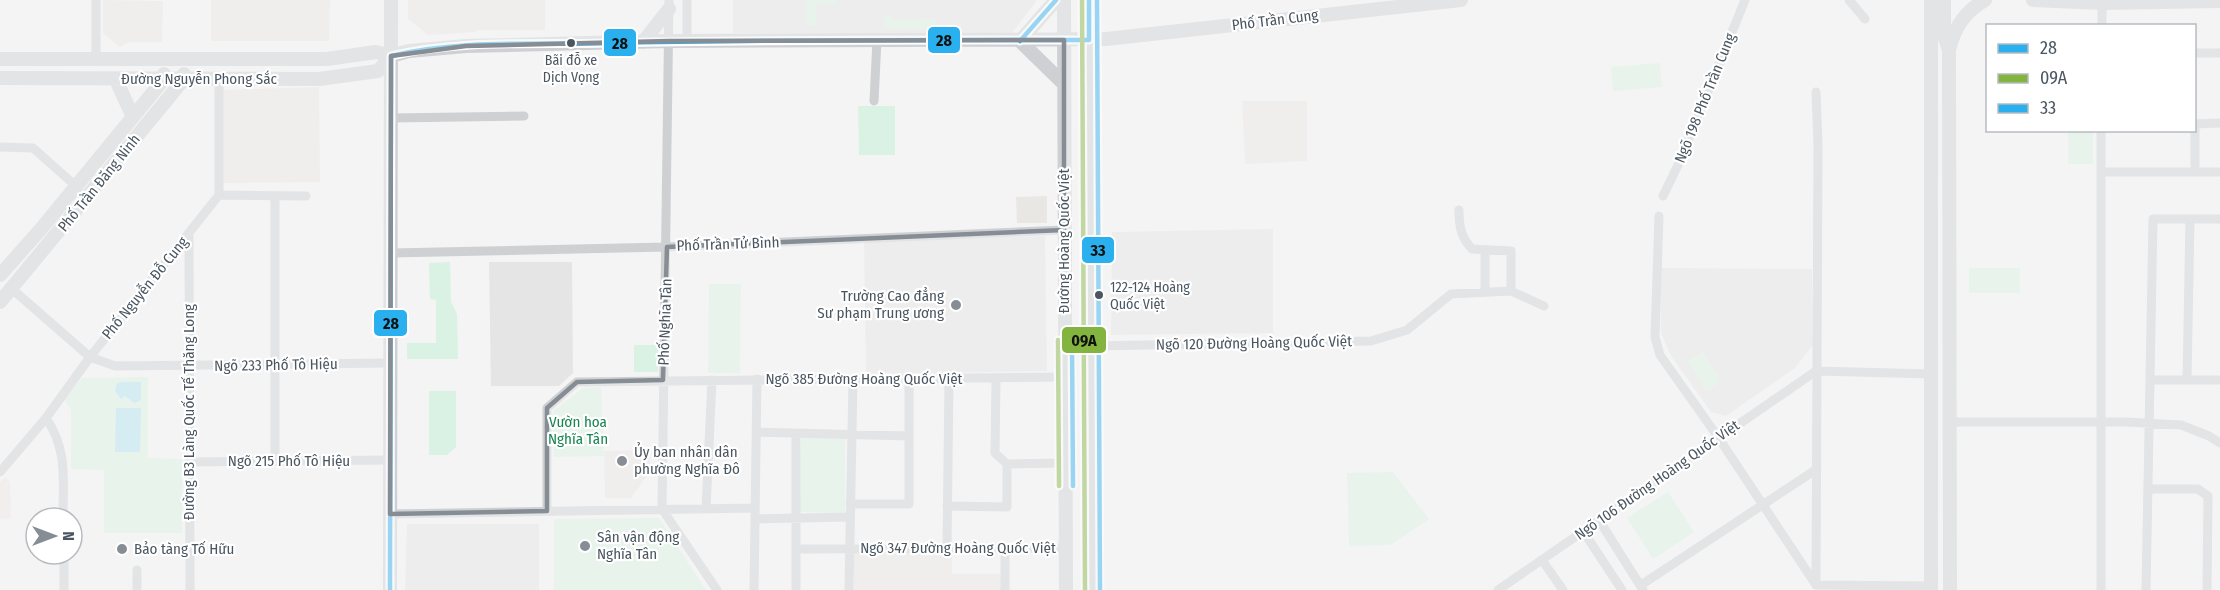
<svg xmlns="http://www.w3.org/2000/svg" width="2220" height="590" viewBox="0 0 2220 590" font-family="'Fira Sans Condensed',sans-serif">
<rect width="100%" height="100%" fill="#f4f4f4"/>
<!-- commercial -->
<path fill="#e8e7e3" d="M103,0L163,1L162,42H129L120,47L103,33Z
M211,0H330L329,41H211Z
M408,0H545V30H477L476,32L428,35L408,19Z
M319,87L320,182L223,183V90Z
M1242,101H1307V161L1245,164Z
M1047,196V223H1017L1016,197Z
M650,450V472L631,498H605L604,451Z
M854,553L952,554V574H1001V590H854Z"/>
<!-- education -->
<path fill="#e6e5e6" d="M733,0H1037L1012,33H733Z
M1273,229V333L1111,335L1112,232Z
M1045,236L1047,371L866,374L864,239Z
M489,262H572L573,373L559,386H491Z
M1661,268L1812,269L1813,345L1795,368L1726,416L1711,412L1671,356L1661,333Z
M407,524H539V590H405Z"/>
<!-- medical -->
<path fill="#f1e7e6" d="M5,477L10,482L11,518L0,519V482Z"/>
<!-- green -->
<path fill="#d9f2e3" d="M806,0H837V4L816,5V25H806Z
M885,15H893V20L936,19V29H884Z
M1660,63L1662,87L1613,91L1611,67Z
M858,106H895V155H859Z
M2068,131H2093V164H2068Z
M450,262L451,302L457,314L458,359H407V343H436V300L430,299L429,263Z
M1969,268H2020V293H1969Z
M709,284H741L740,373H708Z
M634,345H658V372H634Z
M1703,352L1721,381L1706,391L1687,361Z
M148,377V458L182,459V533H104V470L71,469V410L64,399L82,378Z
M601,387L604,456L554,457L553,411L583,388Z
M429,391H456V447L447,455H429Z
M801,438H845V513L800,512Z
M1393,472L1429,519L1390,545L1349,546L1347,473Z
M1668,492L1694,532L1653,559L1627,518Z
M659,518L706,590H554V519Z"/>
<!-- water -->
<path fill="#aee2f0" d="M125,382H141V400L134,403L125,396L121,399L115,391L117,383Z
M116,408H141L140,452H115Z"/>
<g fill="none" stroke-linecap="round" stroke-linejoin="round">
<!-- street -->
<path stroke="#ced0d2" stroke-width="9" d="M669,0L662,509L717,590
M1849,0L1865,19
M2102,3V26
M687,41V0
M2194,53H2220
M96,60V0
M1816,92L1818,146L1816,585
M874,101L877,40
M392,118L524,116
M2194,124L2220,123
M0,147L33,148L76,186
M2101,172H2220
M2195,172V124
M219,195L306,196
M275,196V461
M1663,196L1679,163L1745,0
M1459,210C1459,227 1461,237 1472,249L1511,251V291
M1659,216L1655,337L1660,355L1718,437L1816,585L1931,586
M189,233L190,590
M391,253L667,247L1064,230
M12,289L90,357L115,366L391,363
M1485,292V251
M1092,346L1371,341L1407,330L1451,294L1511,291L1544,306
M2151,380H2220
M2187,380L2190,219
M46,418C68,450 63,480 63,518
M1949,422H2126L2181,425L2209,436L2220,443
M756,432L909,436
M190,462L389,460
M1007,464L1066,463
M0,472L46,418L90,357L219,195V80
M2148,489H2198L2208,496L2207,590
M850,504H909V378
M947,506L1007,507V464L995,453L996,378
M706,509L712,380
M547,511V408L577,382L1065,377
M390,514L755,508
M755,519L850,517
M1599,520L1643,590
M1583,531L1622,590
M796,549L1066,548
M947,549L949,378
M64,554V590
M1542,560L1563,590
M1641,585L1817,469
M137,590V570
M754,590L757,379
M796,590V433
M849,590L853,379
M1005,590V548
M1498,590L1816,371L1931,374
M2101,590V130
M2146,590L2153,219H2220"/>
<!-- secondary -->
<path stroke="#ced0d4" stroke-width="14" d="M1064,0L1066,590
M1089,0L1093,590
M1931,0V590
M1944,0V35L1949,50L1950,590
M2033,0L2102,3L2220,1
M1020,41L1064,84
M1020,41L1056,0
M643,42L669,9
M1949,50C1954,28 1965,11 1985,0
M0,59H327L376,52L391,56
M0,78L319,79L378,71L391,56L409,51L466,46L669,41L1106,39L1461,0
M116,80L133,117
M0,275L41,229L164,79V74
M0,302L184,79V74
M390,590L391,0"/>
<!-- bus-1 casing -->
<g stroke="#fff" stroke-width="9">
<path id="bus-1" d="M1020,41L1056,0
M391,56C462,39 536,45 608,43C768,39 929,40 1089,40V0
M390,590L391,56"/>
</g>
<!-- bus-2 casing -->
<g stroke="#fff" stroke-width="9">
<path id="bus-2" d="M1082,0L1085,590
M1058,340L1059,486"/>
</g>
<!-- bus-3 casing -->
<g stroke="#fff" stroke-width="9">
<path id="bus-3" d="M1097,0L1100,590
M1072,340L1073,486"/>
</g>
<!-- bus-1 -->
<use href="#bus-1" stroke="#2ab0ef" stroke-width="4.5"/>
<!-- bus-2 -->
<use href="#bus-2" stroke="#83b43f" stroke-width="4.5"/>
<!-- bus-3 -->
<use href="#bus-3" stroke="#2ab0ef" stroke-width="4.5"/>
</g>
<!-- marked area -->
<path d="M0 0H2220V590H0ZM1064,40V230L667,247L663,380L577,382L547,408V511L390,514L391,56L466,46L669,41Z" fill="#f4f4f4" fill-opacity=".55" fill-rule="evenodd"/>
<path fill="none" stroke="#868d94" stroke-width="4.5" stroke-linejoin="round" d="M1064,40V230L667,247L663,380L577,382L547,408V511L390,514L391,56L466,46L669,41Z"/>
<!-- markers -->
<g fill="#4a5661" stroke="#fff" stroke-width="2">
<circle cx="571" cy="43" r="5"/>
<circle cx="1099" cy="295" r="5"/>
</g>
<g fill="#868d94" stroke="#fff" stroke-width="2">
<circle cx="956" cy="305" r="6"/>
<circle cx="622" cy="461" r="6"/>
<circle cx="585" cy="546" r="6"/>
<circle cx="122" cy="549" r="6"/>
</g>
<g text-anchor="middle" stroke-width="4.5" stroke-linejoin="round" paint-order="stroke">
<!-- bus labels -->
<g font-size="14" fill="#4a5661" stroke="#fff">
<text x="571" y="65">Bãi đỗ xe<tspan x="571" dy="17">Dịch Vọng</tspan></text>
<text x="1110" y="292" text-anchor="start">122-124 Hoàng<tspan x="1110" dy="17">Quốc Việt</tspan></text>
</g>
<!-- street labels -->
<g font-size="15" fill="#4a5661" stroke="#fff">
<text transform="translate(1275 20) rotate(-7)" y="5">Phố Trần Cung</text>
<text x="199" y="84">Đường Nguyễn Phong Sắc</text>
<text transform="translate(1705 98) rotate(-68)" y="5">Ngõ 198 Phố Trần Cung</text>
<text transform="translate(99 183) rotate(-51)" y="5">Phố Trần Đăng Ninh</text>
<text transform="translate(1064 241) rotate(-90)" y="5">Đường Hoàng Quốc Việt</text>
<text transform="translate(728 244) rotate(-2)" y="5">Phố Trần Tử Bình</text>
<text transform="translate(145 288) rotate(-51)" y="5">Phố Nguyễn Đỗ Cung</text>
<text transform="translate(665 322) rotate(-88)" y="5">Phố Nghĩa Tân</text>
<text transform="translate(1254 343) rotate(-1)" y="5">Ngõ 120 Đường Hoàng Quốc Việt</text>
<text transform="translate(276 365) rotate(-1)" y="5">Ngõ 233 Phố Tô Hiệu</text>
<text x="864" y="384">Ngõ 385 Đường Hoàng Quốc Việt</text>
<text transform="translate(189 412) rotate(-90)" y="5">Đường B3 Làng Quốc Tế Thăng Long</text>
<text x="289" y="466">Ngõ 215 Phố Tô Hiệu</text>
<text transform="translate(1657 480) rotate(-35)" y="5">Ngõ 106 Đường Hoàng Quốc Việt</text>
<text x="958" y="553">Ngõ 347 Đường Hoàng Quốc Việt</text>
</g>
<!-- poi labels -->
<g font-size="15" fill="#4a5661" stroke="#fff" text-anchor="start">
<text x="944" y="301" text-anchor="end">Trường Cao đẳng<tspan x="944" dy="17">Sư phạm Trung ương</tspan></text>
<text x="634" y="457">Ủy ban nhân dân<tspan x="634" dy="17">phường Nghĩa Đô</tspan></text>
<text x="597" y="542">Sân vận động<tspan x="597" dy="17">Nghĩa Tân</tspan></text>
<text x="134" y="554">Bảo tàng Tố Hữu</text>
</g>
<!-- park labels -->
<g font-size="15" fill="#17864f" stroke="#fff">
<text x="578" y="427">Vườn hoa<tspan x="578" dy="17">Nghĩa Tân</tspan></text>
</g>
</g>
<g stroke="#fff" stroke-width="2">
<rect x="927" y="26" width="34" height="28" rx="6" fill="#2ab0ef"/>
<rect x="603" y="28" width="34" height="29" rx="6" fill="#2ab0ef"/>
<rect x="1081" y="236" width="34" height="28" rx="6" fill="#2ab0ef"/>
<rect x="373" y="309" width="35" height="28" rx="6" fill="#2ab0ef"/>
<rect x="1061" y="326" width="46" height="28" rx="6" fill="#83b43f"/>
</g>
<g font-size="16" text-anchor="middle" font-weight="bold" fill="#111">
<text x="944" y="46">28</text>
<text x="620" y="49">28</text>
<text x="1098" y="256">33</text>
<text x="391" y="329">28</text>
<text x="1084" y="346">09A</text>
</g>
<!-- legend -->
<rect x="1986" y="24" width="210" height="108" fill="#ffffff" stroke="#b7bbc0" stroke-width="1.5"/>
<rect x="1998" y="44" width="30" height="9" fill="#2ab0ef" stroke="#b7bbc0" stroke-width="1.5"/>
<text x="2040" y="54" font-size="18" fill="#4a5661">28</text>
<rect x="1998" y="74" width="30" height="9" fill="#83b43f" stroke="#b7bbc0" stroke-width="1.5"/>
<text x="2040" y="84" font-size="18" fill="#4a5661">09A</text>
<rect x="1998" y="104" width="30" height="9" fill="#2ab0ef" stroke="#b7bbc0" stroke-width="1.5"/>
<text x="2040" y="114" font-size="18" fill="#4a5661">33</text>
<!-- north arrow -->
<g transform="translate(54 536) rotate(90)"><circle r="28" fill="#ffffff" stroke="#b7bbc0" stroke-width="1.5"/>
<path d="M0-4.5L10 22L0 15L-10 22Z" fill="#868d94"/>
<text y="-9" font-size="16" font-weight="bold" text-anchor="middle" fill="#4a5661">N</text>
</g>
</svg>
